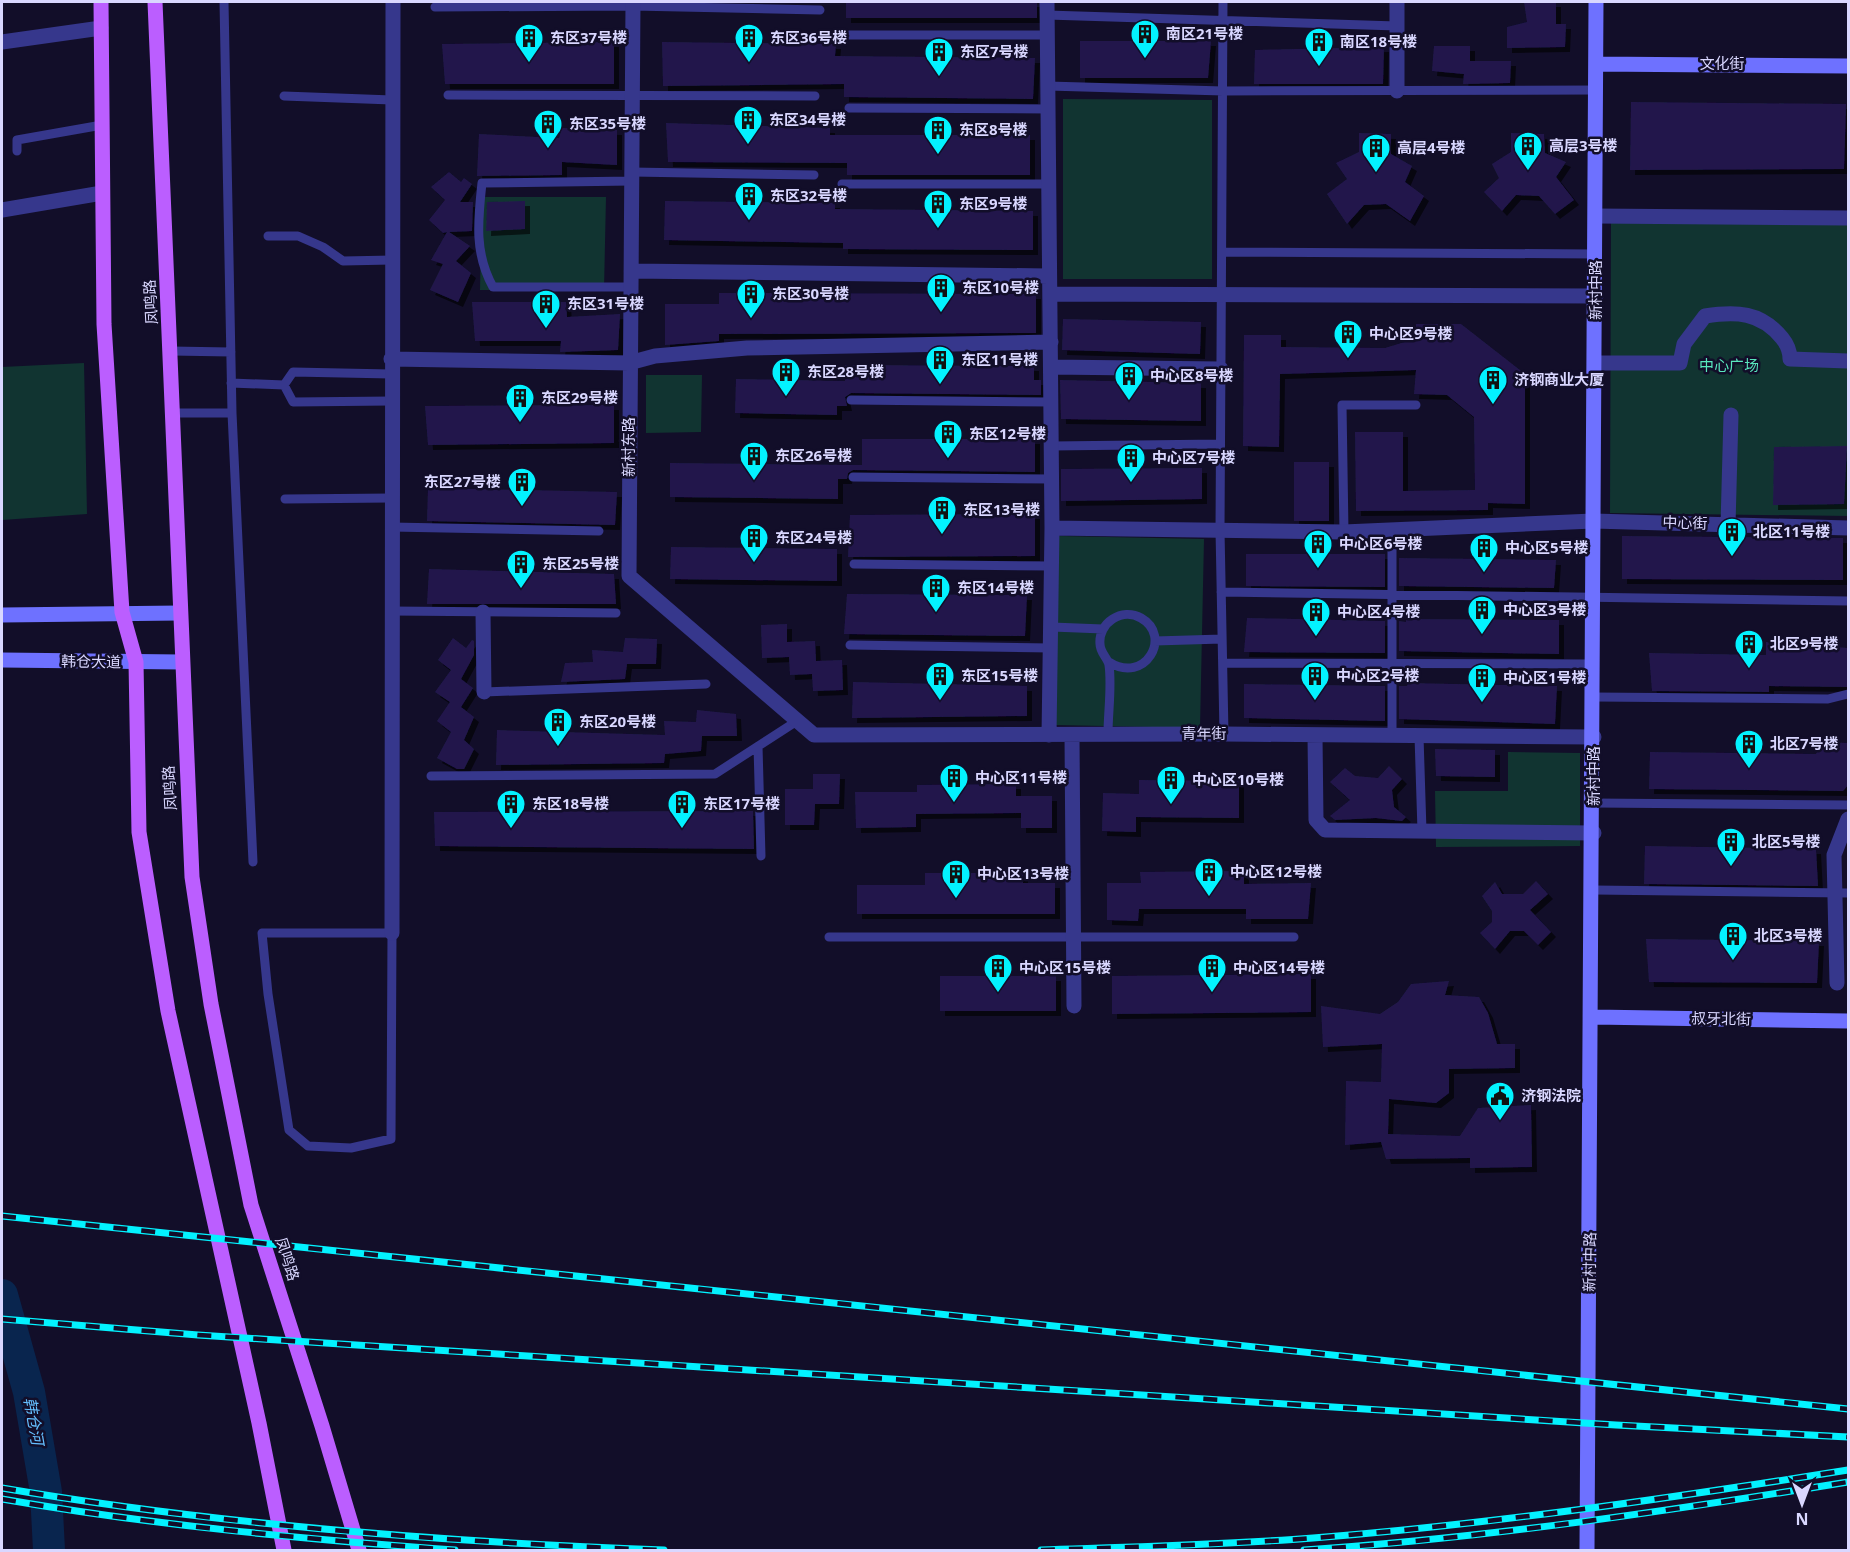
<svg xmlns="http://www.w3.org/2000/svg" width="1850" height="1552" viewBox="0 0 1850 1552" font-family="'Open Sans','Noto Sans SC',sans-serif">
<defs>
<filter id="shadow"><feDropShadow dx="5" dy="5" stdDeviation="0" flood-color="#0009"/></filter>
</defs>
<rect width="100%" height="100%" fill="#120e29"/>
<!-- green -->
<path fill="#113431" d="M1063,99L1212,100V279H1063Z
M482,197H606L604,290H480Z
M1611,218L1848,219V516L1610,513Z
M84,363L87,514L2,520V367Z
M646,375H702L701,432L646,433Z
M1058,536L1204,539L1200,728L1054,725Z
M1508,752L1580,753V846L1436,847L1435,791H1508Z"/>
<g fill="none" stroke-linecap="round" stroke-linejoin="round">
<!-- river -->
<path stroke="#09254e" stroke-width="32" d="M2,1295L29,1392L46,1492L49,1550"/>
</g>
<!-- building -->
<path fill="#21194c" filter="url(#shadow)" d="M846,2H1037V18H846Z
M1524,2H1556V24H1566L1565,47L1507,48V27L1527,22Z
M1080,41H1211L1208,78H1080Z
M614,42V84H445L442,44Z
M662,42L836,44L835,56L1035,58L1033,99L844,97V84L663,86Z
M1434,46H1470V61H1511L1510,83L1463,84L1464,74L1432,71Z
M1384,47L1383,84H1254L1255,50Z
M1631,102L1846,104L1844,169L1630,170Z
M666,123L830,128V135H1030V175H847V163L668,162Z
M562,128L617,130V165L562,162V175L477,176L479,134L559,138Z
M1359,133L1391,134V154L1412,166L1405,182L1424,196L1410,221L1386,204L1364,205L1347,224L1327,194L1347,179L1336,163L1359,152Z
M1511,133L1544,134L1545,153L1566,162L1556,177L1574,200L1555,214L1539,196L1516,195L1502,211L1484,192L1499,178L1492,164L1511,152Z
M449,172L461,182L464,178L472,184L460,202H473L472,231L449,232L470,246L456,261L471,273L458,302L430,290L443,264L431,260L447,232L443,233L429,220L445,200L431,187Z
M525,201V229L486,231L487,202Z
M665,201L835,203V209L1033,211V250L843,249V243L664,240Z
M719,293L1036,294V333L719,334V341L665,345V304H719Z
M472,302H566L567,317L620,314L618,350L560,352L561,341H475Z
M1063,319L1201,322L1200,354L1062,350Z
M1416,324H1461L1525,374V504L1488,503V510L1356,511L1355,432H1403V491L1475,490L1474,417L1447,395L1414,394L1416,370L1280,374L1279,447L1243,446L1244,335H1281V347L1385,348L1408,341L1416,335Z
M845,365L1034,366V380H1041V395L851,393L845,397L847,406H837V415L735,413L736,379L845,381Z
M1060,380L1201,383V421L1061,419Z
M614,405V443L428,445L425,406Z
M862,439H1035V472L853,470L848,473L847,479H838V499L670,497V463L862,465Z
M1847,446L1844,504L1773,505L1774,447Z
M1294,462H1329V521H1294Z
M1202,468V499L1061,501V469Z
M428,488L617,492L615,525L427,521Z
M1035,514V556L848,557L850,515Z
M1622,536L1843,538V580L1622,579Z
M671,547L837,549V581L670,579Z
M1246,554H1385V587L1246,586Z
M1399,558L1556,560L1554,588L1399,586Z
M429,569L614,574L616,604H427Z
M847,594L1027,595L1025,636L844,634Z
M1247,618L1385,621V653L1244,652Z
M1406,619L1559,620V654L1399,651V621L1406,622Z
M787,624V642L815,641L816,661L842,660L843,690L813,691L812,674L790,675L789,657L762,658L761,625Z
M453,638L466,648L472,640L474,641V655L461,679L473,688L461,707L474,717L464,740L474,749L464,769H457L437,758L451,732L437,721L450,702L435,692L451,670L438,660Z
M625,638L657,639L656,664H627L625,679L561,682L565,663L593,662L592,650L623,652Z
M1766,642L1848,648V687L1769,686V692L1652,691L1649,653L1766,655Z
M853,682L1027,686V716L852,718Z
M1408,683L1557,686L1555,724L1399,719V686H1407Z
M1244,684L1385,686V721L1244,718Z
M697,710L736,714L737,736H702L701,751L665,754L664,763L496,765L497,730L665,735L664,721L696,722Z
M1822,742L1848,743V785L1843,791L1649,789L1650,752L1816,754Z
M1435,749L1495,750V777L1436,776Z
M1389,766L1402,779L1392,790L1394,807L1406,817L1402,821L1376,818L1335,820L1330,816L1350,800L1330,782L1345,768L1355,776L1378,778Z
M813,774H840L839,804H815L814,825H785V789H813Z
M1139,780L1239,781V818L1136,817V832L1102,831L1103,793L1139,794Z
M1016,784V796H1052V828H1021V813L916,814V827L856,828L855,792H917V785Z
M753,811L754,849L435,846L434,812Z
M1645,846L1816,849L1818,886L1644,884Z
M1244,871V884L1311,883L1308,919H1246V909H1139L1138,921L1107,920V883H1141L1140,872Z
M925,873H1023V883H1055V914H857V885H925Z
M1536,881L1548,894L1530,910L1551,932L1538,945L1524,931H1510L1495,949L1480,933L1492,922V911L1482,896L1495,882L1502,894H1523Z
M1646,939L1819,941L1817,983L1649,982Z
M1311,974V1012L1112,1014V976Z
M940,976H1056V1011H940Z
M1449,981L1445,995L1479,997L1488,1013L1497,1044H1515V1068L1449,1069V1093L1436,1103L1389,1099L1388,1134L1460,1136L1478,1108L1531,1105L1532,1167L1470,1168V1158L1386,1159L1381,1142L1345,1145L1346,1081L1381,1082L1382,1044L1323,1047L1321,1006L1380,1014L1398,1002L1411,984Z"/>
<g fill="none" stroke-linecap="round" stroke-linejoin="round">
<!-- lane -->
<path stroke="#36378c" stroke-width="9" d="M224,2L232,413
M1223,2L1220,530L1224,734
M435,7L633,6L820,10
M1047,15L1397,26
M847,35H1048
M1048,86L1223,91L1596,90
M448,95L815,96
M284,96L392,100
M849,108L1049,109
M17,151V140L102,125
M632,172L814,175
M842,184H1049
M268,236H298L323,247L343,261L392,260
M1222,252L1596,254
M632,287H493C474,253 478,220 482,183L632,181
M171,351L231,352
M231,383L284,385L293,372L391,374
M284,385L293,402L391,401
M851,400L1051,402
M171,413H232L253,862
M1052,446L1220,444
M853,477L1052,479
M285,499L391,498
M391,527L599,531
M1392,530V736
M1344,532L1342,405H1416
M854,564L1052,566
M1221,592L1848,601
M391,611L616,613
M1052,627L1103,629
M1155,641L1222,639
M850,645L1051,648
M1223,663L1594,664
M484,692L706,684
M1594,697L1828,699L1848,694
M1108,734C1108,712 1112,686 1109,665C1108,658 1100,653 1100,644C1098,623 1122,607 1141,618C1173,636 1145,685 1109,662
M1419,736L1422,831
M758,746L761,856
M431,776L715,774L797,721
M1594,803L1848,805
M1594,890L1848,893
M262,933H392L391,1139L351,1148L308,1146L289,1130L268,994Z
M829,937H1294"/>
<!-- street -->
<path stroke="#36378c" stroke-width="15" d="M633,2L629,576L814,735L1224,734L1594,737
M1047,2L1052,528L1049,735
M1397,2V91
M2,42L101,28
M2,210L102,193
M1596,216L1848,218
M631,271L1048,276
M1050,294L1596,296
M391,359L629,363L655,356L747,348L1051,342
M1595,363H1680L1684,344L1705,316C1736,311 1761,312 1782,338C1787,344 1790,351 1790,359L1848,361
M1051,367L1221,369
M1728,525L1731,415
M1052,528L1344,532L1593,521L1848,528
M483,612L484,692
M1072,735L1074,1006
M1315,736L1316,820L1325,830L1594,833
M392,933L393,2
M1837,983L1834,855L1848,819"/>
<!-- secondary -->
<path stroke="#6e71ff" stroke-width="15" d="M1596,64L1848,66
M2,615L180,613
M2,660L181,662
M1594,1017L1848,1021
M1587,1550C1593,1034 1595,518 1596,2"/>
<!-- primary -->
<path stroke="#bb5eff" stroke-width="15" d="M101,2L104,324L122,612L136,662L139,832L168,1011L259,1423L284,1550
M155,2L192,877L211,1004L251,1205L322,1426L359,1550"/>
<!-- rail casing -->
<g stroke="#03f2ff" stroke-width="7">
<path id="rail" d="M2,1216L1848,1409
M2,1319L198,1335L1616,1425L1848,1437
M2,1488C220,1525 443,1542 664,1550
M2,1499C151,1525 303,1539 455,1550
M1041,1550C1131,1547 1222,1545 1313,1538C1493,1524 1671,1498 1848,1470
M1304,1550C1487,1538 1668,1511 1848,1482"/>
</g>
<!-- rail -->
<use href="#rail" stroke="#120e29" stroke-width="4.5" stroke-dasharray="14" stroke-linecap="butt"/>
</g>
<!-- icons -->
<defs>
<g id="building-pin" transform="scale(1.5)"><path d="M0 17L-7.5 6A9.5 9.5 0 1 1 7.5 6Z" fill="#03f2ff" stroke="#120e29"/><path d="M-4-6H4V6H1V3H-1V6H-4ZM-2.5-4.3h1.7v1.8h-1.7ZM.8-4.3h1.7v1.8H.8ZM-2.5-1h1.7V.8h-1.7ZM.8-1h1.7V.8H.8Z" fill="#111"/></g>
<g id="civic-pin" transform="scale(1.5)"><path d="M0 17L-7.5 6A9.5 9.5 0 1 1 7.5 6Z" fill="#03f2ff" stroke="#120e29"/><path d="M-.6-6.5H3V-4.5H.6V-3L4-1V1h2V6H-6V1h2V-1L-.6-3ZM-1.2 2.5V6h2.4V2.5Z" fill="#111"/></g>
</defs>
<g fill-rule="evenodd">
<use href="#building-pin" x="1145" y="34"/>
<use href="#building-pin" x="529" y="38"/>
<use href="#building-pin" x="749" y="38"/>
<use href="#building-pin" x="1319" y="42"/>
<use href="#building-pin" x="939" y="52"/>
<use href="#building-pin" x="748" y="120"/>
<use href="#building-pin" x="548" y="124"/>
<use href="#building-pin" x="938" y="130"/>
<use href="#building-pin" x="1528" y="146"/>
<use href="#building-pin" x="1376" y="148"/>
<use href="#building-pin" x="749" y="196"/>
<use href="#building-pin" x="938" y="204"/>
<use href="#building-pin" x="941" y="288"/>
<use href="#building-pin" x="751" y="294"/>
<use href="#building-pin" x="546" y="304"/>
<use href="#building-pin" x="1348" y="334"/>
<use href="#building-pin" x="940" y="360"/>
<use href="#building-pin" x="786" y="372"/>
<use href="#building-pin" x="1129" y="376"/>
<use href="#building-pin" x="1493" y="380"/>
<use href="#building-pin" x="520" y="398"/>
<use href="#building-pin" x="948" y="434"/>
<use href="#building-pin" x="754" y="456"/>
<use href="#building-pin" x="1131" y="458"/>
<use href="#building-pin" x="522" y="482"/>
<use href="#building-pin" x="942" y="510"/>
<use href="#building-pin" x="1732" y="532"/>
<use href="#building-pin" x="754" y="538"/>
<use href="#building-pin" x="1318" y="544"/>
<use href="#building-pin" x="1484" y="548"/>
<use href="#building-pin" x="521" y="564"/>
<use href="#building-pin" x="936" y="588"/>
<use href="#building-pin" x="1482" y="610"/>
<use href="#building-pin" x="1316" y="612"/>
<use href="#building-pin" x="1749" y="644"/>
<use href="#building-pin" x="940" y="676"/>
<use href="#building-pin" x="1315" y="676"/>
<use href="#building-pin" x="1482" y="678"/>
<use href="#building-pin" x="558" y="722"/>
<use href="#building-pin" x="1749" y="744"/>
<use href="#building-pin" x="954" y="778"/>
<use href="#building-pin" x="1171" y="780"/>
<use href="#building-pin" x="511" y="804"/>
<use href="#building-pin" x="682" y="804"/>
<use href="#building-pin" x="1731" y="842"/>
<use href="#building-pin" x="1209" y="872"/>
<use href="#building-pin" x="956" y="874"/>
<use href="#building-pin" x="1733" y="936"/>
<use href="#building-pin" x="998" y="968"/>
<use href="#building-pin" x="1212" y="968"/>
<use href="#civic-pin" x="1500" y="1096"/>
</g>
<g text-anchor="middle" stroke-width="5" stroke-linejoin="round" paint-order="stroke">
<!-- poi labels -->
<g font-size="15" font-weight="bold" fill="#d9d7ff" stroke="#120e29" text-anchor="start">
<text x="1166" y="39">南区21号楼</text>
<text x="550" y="43">东区37号楼</text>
<text x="770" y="43">东区36号楼</text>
<text x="1340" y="47">南区18号楼</text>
<text x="960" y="57">东区7号楼</text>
<text x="769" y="125">东区34号楼</text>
<text x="569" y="129">东区35号楼</text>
<text x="959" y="135">东区8号楼</text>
<text x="1549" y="151">高层3号楼</text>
<text x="1397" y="153">高层4号楼</text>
<text x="770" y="201">东区32号楼</text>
<text x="959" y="209">东区9号楼</text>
<text x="962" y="293">东区10号楼</text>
<text x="772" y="299">东区30号楼</text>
<text x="567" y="309">东区31号楼</text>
<text x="1369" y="339">中心区9号楼</text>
<text x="961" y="365">东区11号楼</text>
<text x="807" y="377">东区28号楼</text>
<text x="1150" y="381">中心区8号楼</text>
<text x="1514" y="385">济钢商业大厦</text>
<text x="541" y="403">东区29号楼</text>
<text x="969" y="439">东区12号楼</text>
<text x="775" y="461">东区26号楼</text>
<text x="1152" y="463">中心区7号楼</text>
<text x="501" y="487" text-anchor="end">东区27号楼</text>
<text x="963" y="515">东区13号楼</text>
<text x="1753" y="537">北区11号楼</text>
<text x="775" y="543">东区24号楼</text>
<text x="1339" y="549">中心区6号楼</text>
<text x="1505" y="553">中心区5号楼</text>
<text x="542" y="569">东区25号楼</text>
<text x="957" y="593">东区14号楼</text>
<text x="1503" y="615">中心区3号楼</text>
<text x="1337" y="617">中心区4号楼</text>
<text x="1770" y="649">北区9号楼</text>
<text x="961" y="681">东区15号楼</text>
<text x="1336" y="681">中心区2号楼</text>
<text x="1503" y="683">中心区1号楼</text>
<text x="579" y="727">东区20号楼</text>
<text x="1770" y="749">北区7号楼</text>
<text x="975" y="783">中心区11号楼</text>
<text x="1192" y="785">中心区10号楼</text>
<text x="532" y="809">东区18号楼</text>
<text x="703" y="809">东区17号楼</text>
<text x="1752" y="847">北区5号楼</text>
<text x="1230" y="877">中心区12号楼</text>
<text x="977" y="879">中心区13号楼</text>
<text x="1754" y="941">北区3号楼</text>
<text x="1019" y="973">中心区15号楼</text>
<text x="1233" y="973">中心区14号楼</text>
<text x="1521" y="1101">济钢法院</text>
</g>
<!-- street labels -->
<g font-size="15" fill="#d9d7ff" stroke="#120e29">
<text x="1722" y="69">文化街</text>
<text transform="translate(1596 290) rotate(-90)" y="5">新村中路</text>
<text transform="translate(151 302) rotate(-93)" y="5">凤鸣路</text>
<text transform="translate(629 447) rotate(-90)" y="5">新村东路</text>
<text transform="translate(1685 523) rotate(2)" y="5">中心街</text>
<text transform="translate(91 662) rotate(1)" y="5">韩仓大道</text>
<text x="1204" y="739">青年街</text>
<text transform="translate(1594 776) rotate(-90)" y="5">新村中路</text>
<text transform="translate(170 788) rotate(-93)" y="5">凤鸣路</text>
<text transform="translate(1721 1019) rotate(1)" y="5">叔牙北街</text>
<text transform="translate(287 1259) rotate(72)" y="5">凤鸣路</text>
<text transform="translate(1590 1262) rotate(-89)" y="5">新村中路</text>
</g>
<!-- park labels -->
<g font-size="15" fill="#59e8be" stroke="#120e29">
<text x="1729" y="371">中心广场</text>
</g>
<!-- water labels -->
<g font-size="16" font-style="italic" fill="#65bfff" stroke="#120e29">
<text transform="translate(34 1421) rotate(80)" y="6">韩仓河</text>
</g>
</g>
<!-- border -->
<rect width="1850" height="1552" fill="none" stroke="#d9d7ff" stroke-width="6"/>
<!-- north arrow -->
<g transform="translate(1802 1504) rotate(180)" stroke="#120e29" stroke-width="4.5" paint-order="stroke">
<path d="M0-4.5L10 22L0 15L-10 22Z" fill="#d9d7ff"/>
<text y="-9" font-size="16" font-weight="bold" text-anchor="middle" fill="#d9d7ff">N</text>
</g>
</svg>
